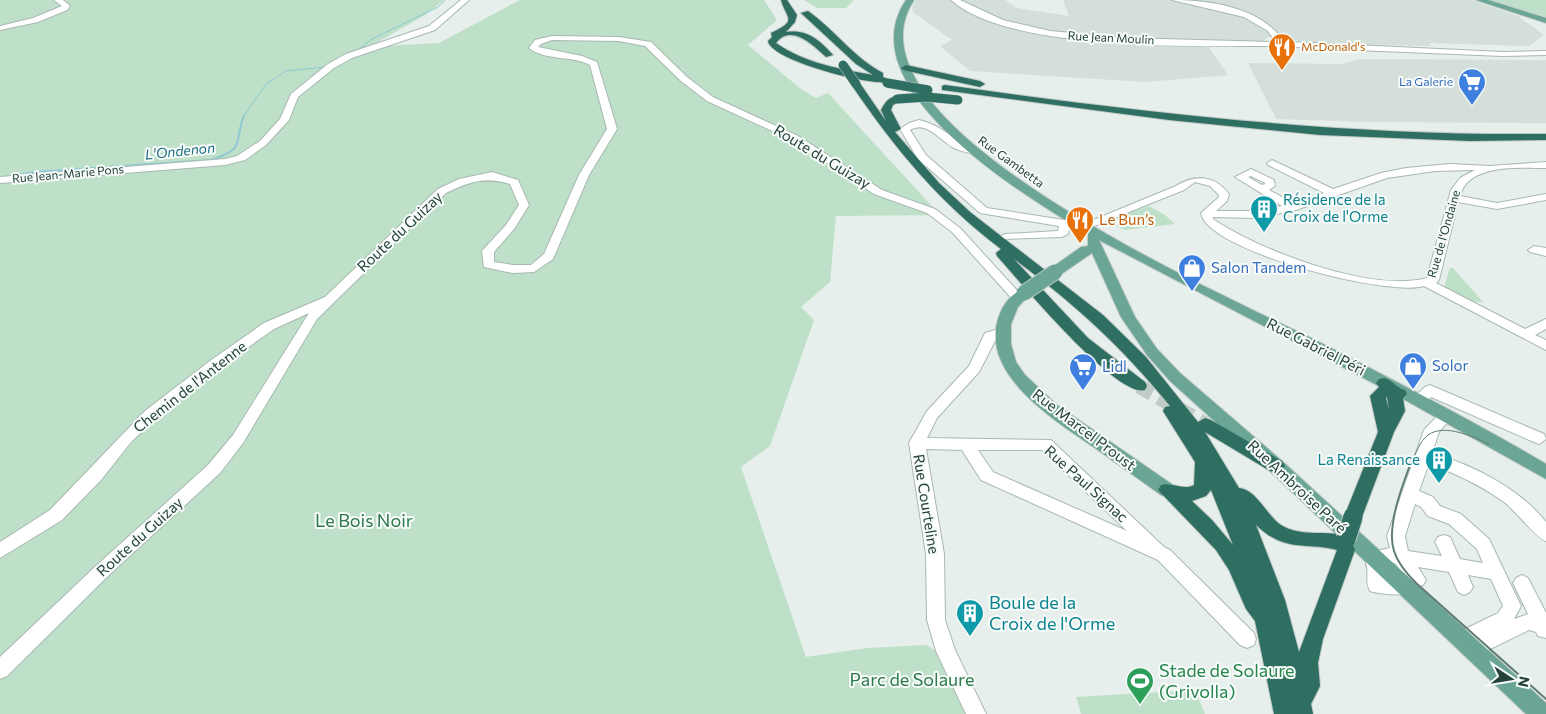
<svg xmlns="http://www.w3.org/2000/svg" width="1546" height="714" viewBox="0 0 1546 714" font-family="Commissioner,sans-serif">
<rect width="100%" height="100%" fill="#e6efeb"/>
<!-- built -->
<path fill="#d4dfda" d="M916,0H1005L1017,8L1069,16L1063,0H1472L1518,16L1544,35L1529,46L1430,43L1431,46L1388,45L1305,43L1287,38L1268,37L1263,41L1249,42L1204,40L1228,75L1146,82L970,71L940,46L952,40L914,13L912,8Z
M1359,59L1546,60V123L1369,122L1276,119L1248,63L1343,64Z"/>
<!-- green -->
<path fill="#bfe0c8" d="M0,0H444L425,15L378,42L382,46L439,43L520,0H764L777,20L748,45L801,89L816,98L828,93L940,215L836,216L830,282L801,307L814,320L770,446L741,467L806,657L868,648L926,645L943,655L970,714H0Z
M804,0H854L846,8H817Z
M1489,0H1546V17Z
M1149,206L1165,215L1175,224L1125,230L1116,226L1122,222L1114,217Z
M1450,268H1453L1483,302H1474L1444,287Z
M1195,690L1205,714H1081L1076,697Z"/>
<g fill="none" stroke-linecap="round" stroke-linejoin="round">
<!-- stream-far1 -->
<path stroke="#8ec9d4" stroke-width="1" d="M355,52L372,39L438,7L445,0
M244,116L266,84L286,71L326,67"/>
<!-- stream -->
<path stroke="#8ec9d4" stroke-width="2" d="M11,176L35,172L211,160C247,148 233,144 244,115"/>
<!-- highway-tunnel -->
<path stroke="#bfccc8" stroke-width="15" stroke-dasharray="15 8" stroke-linecap="butt" d="M1139,386L1205,424"/>
<!-- minor casing -->
<g stroke="#a8b8b2" stroke-width="2">
<path id="minor" d="M54,0H63L70,6L67,10L38,22L0,30V26L33,18L62,6Z
M461,0H469L435,30L352,58L334,68L298,97L289,120L266,145L245,160L225,165L0,183V177L225,159L237,156L260,141L280,119L291,94L328,64L346,54L429,26Z
M951,0H960L1003,20L1050,31L1126,38L1273,42L1277,44L1273,46C1197,46 1007,51 951,0Z
M1172,0C1209,0 1259,7 1282,39L1275,41L1268,31L1244,17Z
M552,36L619,37L651,42L687,77L713,97L798,136L882,190L935,209L960,228L1024,298L1022,301H1014L952,232L927,213L874,194L792,140L707,101L681,81L645,46L619,41L552,40L541,44L538,47L582,56L597,62L617,129L589,175L553,259L534,272L513,273L484,267L482,251L506,225L519,205L510,184C484,176 470,182 446,193L317,319L243,443L220,473L109,575L7,676L0,679V657L97,565L208,465L233,435L309,313L274,329L220,367L155,419L131,442L101,480L62,520L0,558V542L50,510L145,411L210,361L264,323L325,297L438,189L459,179L492,172L518,180L529,205L514,229L494,252V262L513,265H531L544,254L579,175L607,129L590,65C572,55 545,61 529,48L535,40Z
M1290,42L1503,52L1546,51V55L1503,56L1306,48L1287,46V42Z
M919,120C941,124 955,143 977,149L978,151L973,154C967,152 960,151 954,148C940,141 927,120 910,130L926,155L987,208L1064,220L1075,217L1081,220L1070,226L1068,234L1062,237L1001,239L999,237L1005,234L1058,231L1059,226L980,213L918,159L900,129L909,123Z
M1272,160L1333,189L1381,173L1406,168L1450,164L1489,166L1546,162V168C1520,168 1468,163 1460,196L1497,203L1546,194V200L1497,209L1458,202L1439,280L1436,283L1525,329L1546,319V329L1535,335L1546,340V350L1424,286C1387,297 1207,251 1201,213L1218,198L1219,195L1210,186L1195,182L1184,190L1089,228L1085,229L1079,226L1176,186C1195,174 1215,175 1229,194L1227,201L1216,211H1256L1282,206L1235,177L1251,169L1274,180L1275,186L1269,190L1293,203L1324,193L1268,165L1267,163ZM1475,170L1460,178L1451,190L1427,278C1372,293 1260,251 1213,219V217L1256,218L1293,211L1387,178L1435,171ZM1251,176L1265,183V184L1262,185L1248,177Z
M1534,246L1546,248V256L1530,252L1528,250Z
M1002,328L1009,332L1007,335L996,339L979,372L937,418L927,438L1051,440L1164,547L1170,550L1254,633L1256,639L1254,645L1247,648L1240,645L1158,560L981,480L962,450L926,449L944,554L945,620L955,650L986,714H966L936,651L927,620L926,554L909,443L927,411L969,366L985,333ZM978,450H1042L1127,531L993,472Z
M1430,385L1544,434L1546,439L1539,444L1534,442L1431,397L1423,404H1413L1411,400L1425,387Z
M1446,411L1451,412L1453,416L1439,432L1432,453C1473,465 1519,488 1546,522V541C1536,538 1516,511 1504,502C1481,485 1455,474 1429,463L1419,491L1433,497L1440,506L1461,514L1489,539L1521,606L1514,619L1528,614L1513,583L1516,578L1522,575L1528,578L1546,613V638L1538,636L1536,632L1529,630L1472,658L1465,655L1463,648L1455,646L1453,640L1455,634L1498,613L1503,606L1491,579L1468,575L1473,587L1470,592L1464,595L1458,592L1449,572L1418,567L1426,580L1423,585L1416,587L1413,593C1407,596 1377,594 1370,591C1364,580 1371,571 1364,558L1367,553L1390,548L1387,536L1424,430L1441,412ZM1415,504L1421,507L1428,516L1449,524L1477,549L1483,563L1460,559L1450,537L1444,535L1438,537L1435,542L1442,556L1408,551L1405,536ZM1391,562L1395,563L1407,580L1386,578L1385,563Z"/>
</g>
<!-- major casing -->
<g stroke="#c2cac8" stroke-width="2">
<path id="major" d="M906,0H914C831,127 1237,300 1319,342C1395,381 1472,420 1546,464V479L1396,395L1099,240L1135,317L1157,349L1180,373L1282,461L1546,703V714H1526L1270,471L1170,381L1147,355L1121,317L1092,253L1060,275H1050L1048,272L1050,269L1081,247L1088,246V234C1027,197 846,89 906,0Z
M1476,0H1488L1546,18V23Z
M1024,289L1031,293L1018,307L1011,324V344L1016,362L1025,375L1057,405L1173,485L1176,490L1173,495L1167,497L1161,495C1139,479 1117,464 1095,448C1056,421 978,374 999,316C1003,305 1012,292 1024,289Z"/>
</g>
<!-- highway casing -->
<g stroke="#c2cac8" stroke-width="2">
<path id="highway" d="M781,0H787L797,15L795,22L786,32C807,29 820,40 833,55L826,57C814,46 791,23 776,43C804,63 840,69 873,75L856,64L801,13L808,11C835,30 854,58 883,73V77L890,80L888,82C870,86 770,60 768,41L772,37L771,33C799,20 786,19 781,0Z
M906,65L980,81L985,84L980,87L903,70L901,68Z
M853,82H859L886,121L881,110C885,102 890,95 900,97V101L893,105L891,110L901,129L895,132L939,183L970,212L1103,315L1146,357L1198,422L1205,418L1211,420L1282,461L1285,466L1282,471L1276,472L1270,471L1205,432L1239,488C1256,489 1267,516 1281,525C1302,538 1328,529 1350,537L1355,550L1323,639L1318,663L1320,686L1311,704L1313,714H1274L1255,621L1246,609L1229,570L1216,550L1158,490L1161,485C1172,482 1183,491 1194,485L1195,462L1163,411L1165,407L1170,406C1122,347 1075,304 1014,259L1088,338L1145,382L1147,386L1145,390C1116,398 1018,279 997,256L996,253L1001,249C940,203 894,148 851,84ZM1211,490L1233,545L1212,520L1192,501L1206,496ZM1256,525C1285,553 1305,542 1337,550L1299,652L1285,600Z
M945,85C1146,113 1343,136 1546,134V140L1470,141L1320,135L1169,120L942,90V86Z
M1384,378C1393,380 1396,388 1405,390L1407,394L1403,398L1405,411L1394,432L1362,517L1359,522L1353,524L1347,522L1344,517L1378,432L1370,396L1379,387L1376,383L1379,379ZM1387,397L1389,410L1386,398Z"/>
</g>
<!-- minor -->
<use href="#minor" fill="#fff" fill-rule="evenodd"/>
<!-- major -->
<use href="#major" fill="#6aa596" fill-rule="evenodd"/>
<!-- highway -->
<use href="#highway" fill="#2f6f62" fill-rule="evenodd"/>
<!-- tram-far1 -->
<path stroke="#5f7d75" stroke-width="1" d="M1412,462C1416,453 1420,441 1428,435C1445,423 1473,437 1489,444"/>
<!-- tram -->
<path stroke="#5f7d75" stroke-width="2" d="M1412,460C1403,483 1386,527 1394,551C1398,564 1407,574 1416,583L1546,699"/>
<!-- major-bridge casing -->
<g stroke="#c2cac8" stroke-width="17" stroke-linecap="butt">
<path id="major-bridge" d="M1024,293L1055,272"/>
</g>
<!-- highway-bridge-far1 casing -->
<g stroke="#c2cac8" stroke-width="10" stroke-linecap="butt">
<path id="highway-bridge-far1" d="M843,65L856,84
M887,83L928,90
M897,99L927,97L958,100"/>
</g>
<!-- highway-bridge casing -->
<g stroke="#c2cac8" stroke-width="21" stroke-linecap="butt">
<path id="highway-bridge" d="M1346,539L1353,517"/>
</g>
<!-- major-bridge -->
<use href="#major-bridge" stroke="#6aa596" stroke-width="15"/>
<!-- highway-bridge-far1 -->
<use href="#highway-bridge-far1" stroke="#2f6f62" stroke-width="9"/>
<!-- highway-bridge -->
<use href="#highway-bridge" stroke="#2f6f62" stroke-width="19"/>
</g>
<!-- icons -->
<defs>
<g id="restaurant-pin" transform="scale(1.4375)"><path d="M0 17L-7.5 6A9.5 9.5 0 1 1 7.5 6Z" fill="#e8710a" stroke="#f7fbf9"/><path d="M-5-6h1v4h1v-4h1v4h1v-4h1v5L-1.5 .5V6h-2V.5L-5-1ZM5-6V6H3V1.5H1.5Q1.5-4 5-6Z" fill="#fff"/></g>
<g id="supermarket-pin" transform="scale(1.4375)"><path d="M0 17L-7.5 6A9.5 9.5 0 1 1 7.5 6Z" fill="#3f7fe0" stroke="#f7fbf9"/><path d="M-6-5.5h2.5l.6 2H6L4.5 2H-2.5L-4.4-4H-6ZM-1.5 3.2a1.3 1.3 0 1 0 .1 0ZM3 3.2a1.3 1.3 0 1 0 .1 0Z" fill="#fff"/></g>
<g id="building-pin" transform="scale(1.4375)"><path d="M0 17L-7.5 6A9.5 9.5 0 1 1 7.5 6Z" fill="#0f9aa8" stroke="#f7fbf9"/><path d="M-4-6H4V6H1V3H-1V6H-4ZM-2.5-4.3h1.7v1.8h-1.7ZM.8-4.3h1.7v1.8H.8ZM-2.5-1h1.7V.8h-1.7ZM.8-1h1.7V.8H.8Z" fill="#fff"/></g>
<g id="shop-pin" transform="scale(1.4375)"><path d="M0 17L-7.5 6A9.5 9.5 0 1 1 7.5 6Z" fill="#3f7fe0" stroke="#f7fbf9"/><path d="M-5-2.5h2.3a2.7 3.5 0 0 1 5.4 0H5L5.5 6h-11ZM-1.5-2.5h3a1.5 2.3 0 0 0-3 0Z" fill="#fff"/></g>
<g id="stadium-pin" transform="scale(1.4375)"><path d="M0 17L-7.5 6A9.5 9.5 0 1 1 7.5 6Z" fill="#2e9e5b" stroke="#f7fbf9"/><path d="M0-5a6.5 5 0 1 0 0 10a6.5 5 0 1 0 0-10ZM-3.5-1.8h7v3.6h-7Z" fill="#fff"/></g>
</defs>
<g fill-rule="evenodd">
<use href="#restaurant-pin" x="1282" y="47"/>
<use href="#supermarket-pin" x="1472" y="82"/>
<use href="#building-pin" x="1264" y="209"/>
<use href="#restaurant-pin" x="1080" y="220"/>
<use href="#shop-pin" x="1192" y="268"/>
<use href="#shop-pin" x="1413" y="366"/>
<use href="#supermarket-pin" x="1083" y="367"/>
<use href="#building-pin" x="1439" y="460"/>
<use href="#building-pin" x="970" y="613"/>
<use href="#stadium-pin" x="1140" y="681"/>
</g>
<g text-anchor="middle" stroke-width="4" stroke-linejoin="round" paint-order="stroke">
<!-- far-street labels -->
<g font-size="12" fill="#24423a" stroke="#f7fbf9">
<text transform="translate(1111 38) rotate(3)" y="4">Rue Jean Moulin</text>
<text transform="translate(1011 162) rotate(36)" y="4">Rue Gambetta</text>
<text transform="translate(68 174) rotate(-5)" y="4">Rue Jean-Marie Pons</text>
<text transform="translate(1444 234) rotate(-74)" y="4">Rue de l'Ondaine</text>
</g>
<!-- far-food labels -->
<g font-size="12" fill="#c56008" stroke="#f7fbf9" text-anchor="start">
<text x="1301" y="51">McDonald's</text>
</g>
<!-- far-shop labels -->
<g font-size="12" fill="#366cbe" stroke="#f7fbf9" text-anchor="end">
<text x="1453" y="86">La Galerie</text>
</g>
<!-- far-water labels -->
<g font-size="14" font-style="italic" fill="#1c6f80" stroke="#f7fbf9">
<text transform="translate(180 151) rotate(-6)" y="5">L'Ondenon</text>
</g>
<!-- street labels -->
<g font-size="15" fill="#24423a" stroke="#f7fbf9">
<text transform="translate(822 157) rotate(31)" y="5">Route du Guizay</text>
<text transform="translate(400 232) rotate(-43)" y="5">Route du Guizay</text>
<text transform="translate(1316 347) rotate(27)" y="5">Rue Gabriel Péri</text>
<text transform="translate(190 387) rotate(-38)" y="5">Chemin de l'Antenne</text>
<text transform="translate(1084 430) rotate(37)" y="5">Rue Marcel Proust</text>
<text transform="translate(1086 484) rotate(42)" y="5">Rue Paul Signac</text>
<text transform="translate(1297 487) rotate(43)" y="5">Rue Ambroise Paré</text>
<text transform="translate(926 504) rotate(81)" y="5">Rue Courteline</text>
<text transform="translate(140 537) rotate(-42)" y="5">Route du Guizay</text>
</g>
<!-- culture labels -->
<g font-size="15" fill="#0d838f" stroke="#f7fbf9" text-anchor="start">
<text x="1283" y="205">Résidence de la<tspan x="1283" dy="17">Croix de l'Orme</tspan></text>
<text x="1420" y="465" text-anchor="end">La Renaissance</text>
</g>
<!-- food labels -->
<g font-size="15" fill="#c56008" stroke="#f7fbf9" text-anchor="start">
<text x="1099" y="225">Le Bun’s</text>
</g>
<!-- shop labels -->
<g font-size="15" fill="#366cbe" stroke="#f7fbf9" text-anchor="start">
<text x="1211" y="273">Salon Tandem</text>
<text x="1432" y="371">Solor</text>
<text x="1102" y="372">Lidl</text>
</g>
<!-- near-park labels -->
<g font-size="18" fill="#2d7a4b" stroke="#f7fbf9">
<text x="364" y="527">Le Bois Noir</text>
<text x="912" y="686">Parc de Solaure</text>
</g>
<!-- near-culture labels -->
<g font-size="18" fill="#0d838f" stroke="#f7fbf9" text-anchor="start">
<text x="989" y="609">Boule de la<tspan x="989" dy="21">Croix de l'Orme</tspan></text>
</g>
<!-- near-leisure labels -->
<g font-size="18" fill="#27864d" stroke="#f7fbf9" text-anchor="start">
<text x="1159" y="677">Stade de Solaure<tspan x="1159" dy="21">(Grivolla)</tspan></text>
</g>
</g>
<!-- north arrow -->
<g transform="translate(1511 679) rotate(102)" stroke="#f7fbf9" stroke-width="4" paint-order="stroke">
<path d="M0-4L9 19L0 12L-9 19Z" fill="#24423a"/>
<text y="-8" font-size="14" font-weight="bold" text-anchor="middle" fill="#24423a">N</text>
</g>
</svg>
